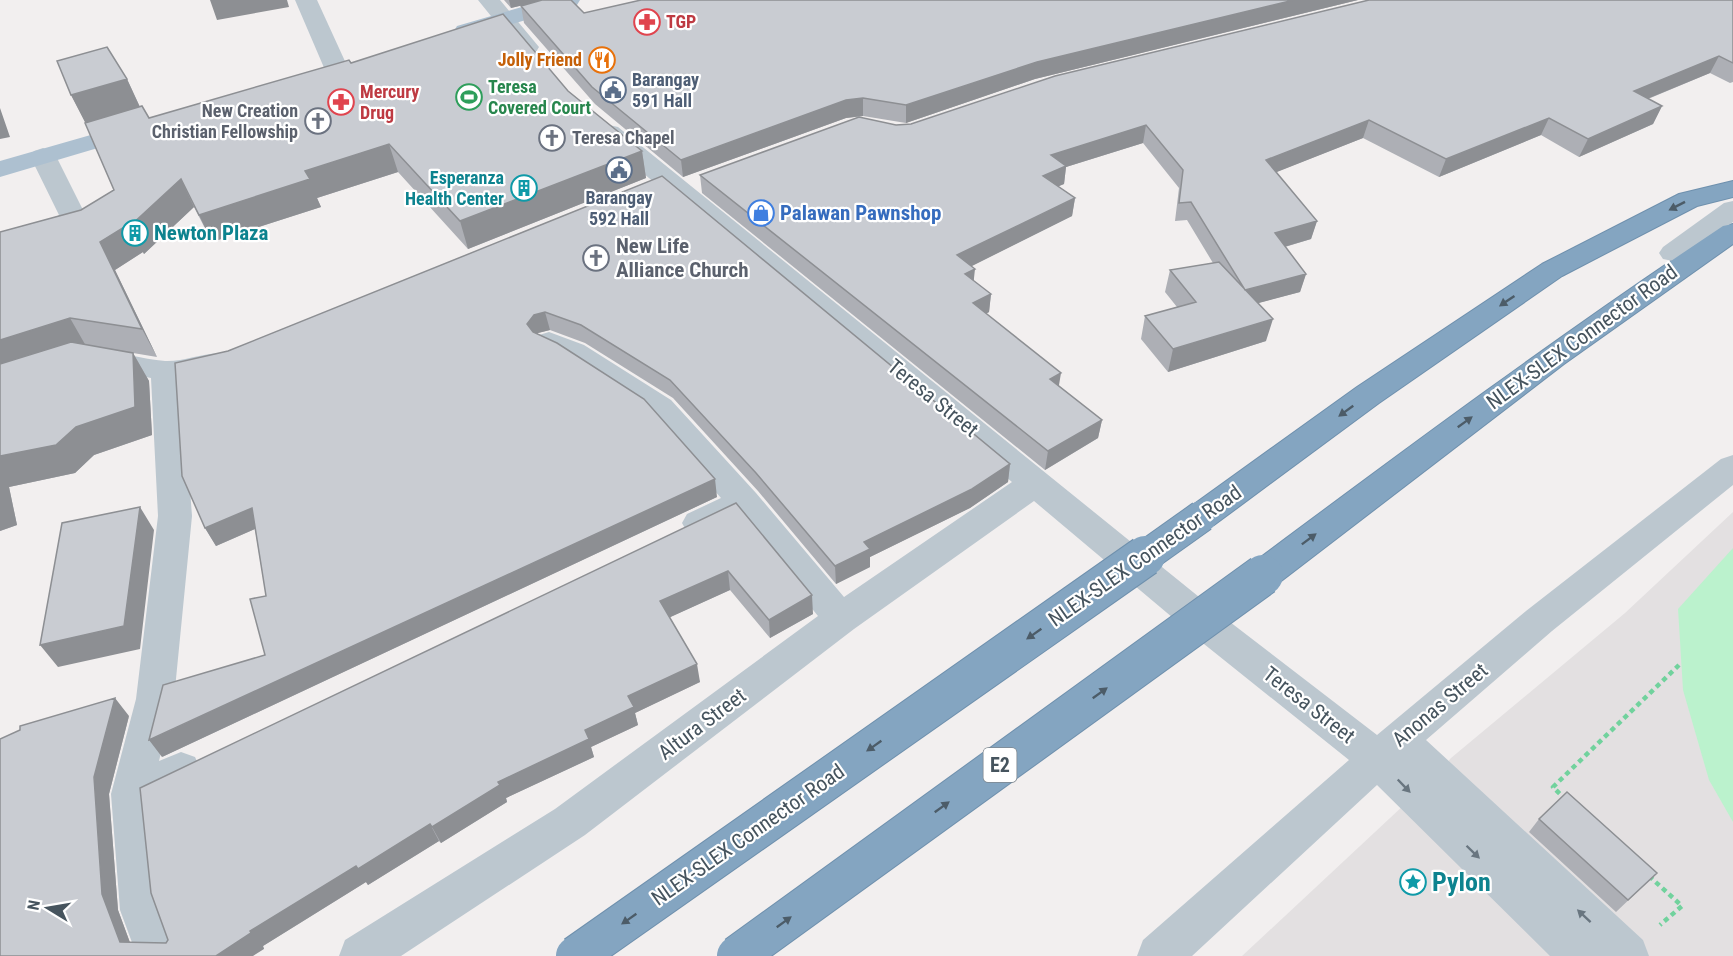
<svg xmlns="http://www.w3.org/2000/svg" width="1733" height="956" viewBox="0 0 1733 956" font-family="'Roboto Condensed',sans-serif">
<rect width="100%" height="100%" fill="#f2efef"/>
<!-- education -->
<path fill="#e3e0e1" d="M1733,512V956H1242L1435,776L1451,758L1625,613Z"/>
<!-- green -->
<path fill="#bbf2cd" d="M1733,548V822L1709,780L1683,690L1678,609Z"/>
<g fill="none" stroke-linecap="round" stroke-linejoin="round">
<!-- highway casing -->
<g stroke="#6f90ad" stroke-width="2">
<path id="highway" d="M1733,181V197L1697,206L1562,276L1379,403L1214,525L1202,529L1190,525L1185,516L1190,507L1357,387L1542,264L1679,194Z
M1733,224V244L1564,364L1276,585L1263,589L1250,585L1245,575L1250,565C1406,449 1562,333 1723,226Z"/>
</g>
<!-- path -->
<path stroke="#71d29d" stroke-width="4.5" stroke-dasharray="5 4" stroke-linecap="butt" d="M1566,800L1553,787L1679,665
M1649,876L1682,906L1660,925"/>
<!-- minor -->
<path fill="#bcc7cf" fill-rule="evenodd" d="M295,0H317L349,70L345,75H329L325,70Z
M478,0H500L539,47L536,52H520Z
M609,125L618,127L1230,622L1377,735L1526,611L1721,459L1733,455V485L1552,631L1426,740L1643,940L1649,956H1550L1377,785L1192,956H1137L1143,940L1349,760L1204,644L1034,501L854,629L585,835L401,956H339L345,940L555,809L818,616L739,519L699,536L687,532L682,523L687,514L721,498L649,416L562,359L539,349L534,342L539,335L549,332L584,345L671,400L756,493L844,597L1012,482L600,137L597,132L600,127Z
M43,148L52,151L56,156L86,216L70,234L0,254V237L50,222L59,215L30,156L34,151Z
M1733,201V222L1683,259L1673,261L1663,259L1659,253L1663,247L1724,203Z
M95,348C118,352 142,359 165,361C187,362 209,349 230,355L234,362L230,369L182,380L192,516L174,699L159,761L181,752L195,757L201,770L195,783L152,804L164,910L181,956H137L120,910L111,794L136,699L158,516L151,378L84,365L80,358L84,351Z"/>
<!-- major -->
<path fill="#adc0d0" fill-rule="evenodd" d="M546,0H580L577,5L465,38L457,36L454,31L457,26Z
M136,122L145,124L148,129L145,134L0,177V161Z"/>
<!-- highway -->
<use href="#highway" fill="#84a5c1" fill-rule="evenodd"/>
<!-- highway-bridge-far1 casing -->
<g stroke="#6f90ad" stroke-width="33" stroke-linecap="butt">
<path id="highway-bridge-far1" d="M1143,558L1202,516"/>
</g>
<!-- highway-bridge casing -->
<g stroke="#6f90ad" stroke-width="42" stroke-linecap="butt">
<path id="highway-bridge" d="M576,956L1145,556
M737,956L1263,575"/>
</g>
<!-- highway-bridge-far1 -->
<use href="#highway-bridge-far1" stroke="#84a5c1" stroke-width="31"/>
<!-- highway-bridge -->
<use href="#highway-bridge" stroke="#84a5c1" stroke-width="40"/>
</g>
<!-- wall -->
<path fill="#adafb5" d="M504,0H571L584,13L641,0H1358L1035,79L906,123L863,116L846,118L683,177L595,104L524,23L521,6L531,3L511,8Z
M1733,0V82L1730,83L1710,73L1648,99L1662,106L1653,124L1579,157L1541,135L1439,177L1363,138L1276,172L1317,221L1311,239L1285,247L1306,274L1300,292L1258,303L1266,341L1168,372L1141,339L1145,316L1177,307L1165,292L1170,270L1213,263L1187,220L1175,221L1179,188L1143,143L1066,167L1064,184L1058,186L1075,198L1072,216L971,266L974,281L991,294L989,312L986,314L1059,386L1102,420L1098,438L1045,470L702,193L700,175L896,125L911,124Z
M351,63L568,91L642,151L646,178L468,249L398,172L317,198L321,207L212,242L194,207L144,254L143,252L115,270L157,357L133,353L149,381L152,435L94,455L75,473L9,487L17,525L0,531V232L81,210L114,190L86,123L71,95L127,79L140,107L149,118Z
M662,176L1010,464L1008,482L970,508L870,557V567L836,584L758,491L673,398L585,343L550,330L538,333L537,334L717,497L162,757L265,655L266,596L255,529L216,546L205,528L228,351Z
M736,503L813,614L770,638L730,590L670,617L700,682L635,713L638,725L591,747L594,757L506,798L507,802L441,843L439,841L368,885L366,882L263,946L264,949L0,956L129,716L109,794L118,910L130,943H166Z
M1539,819L1657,873L1616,912L1529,832Z"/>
<!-- shaded-wall -->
<path fill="#8d8f93" d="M210,0H287L289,7L217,20Z
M509,0H545L511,8Z
M1294,0H1358L1035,79L906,123V105L1037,62Z
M1719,56L1710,73L1625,108L1634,91Z
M127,79L144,116L90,132L71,95Z
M863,98V116L846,118L683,177L681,160L846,100Z
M1662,106L1653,124L1579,157L1588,139Z
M0,108L10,137L0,139Z
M1549,118L1541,135L1439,177L1446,159Z
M1369,120L1363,138L1262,178L1266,160Z
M1146,125L1143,143L1066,167L1064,184L1041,194L1043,176L1051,155Z
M389,144L398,172L317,198L321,207L212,242L199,215L305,171Z
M642,151L646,178L468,249L460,221Z
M181,179L194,207L144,254L143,252L115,270L157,357L142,329L100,242Z
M1075,198L1072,216L956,274L957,255Z
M1317,221L1311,239L1270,251L1275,233Z
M975,269L973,287L965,274Z
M1306,274L1300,292L1240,308L1245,290Z
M991,294L989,312L971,321L973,303Z
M545,312L550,330L538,333L532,342L527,324L534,315Z
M70,318L86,346L0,374V340Z
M1273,319L1266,341L1168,372L1173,349Z
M133,353L149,381L152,435L94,455L75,473L9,487L17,525L0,531V456Z
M1061,373L1058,391L1050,379Z
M1102,420L1098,438L1045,470L1048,451Z
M1010,464L1008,482L970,508L870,557V567L836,584L835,566L864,542Z
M715,479L717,497L162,757L149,740Z
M140,507L154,530L140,649L58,667L40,645Z
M252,508L262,526L216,546L205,528Z
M728,571L730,590L664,620L660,601Z
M812,595L813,614L770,638L769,620Z
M697,664L700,682L635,713L638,725L591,747L594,757L506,798L507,802L441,843L432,827L498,782L585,730L628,696Z
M115,698L129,716L109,794L118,910L135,956L120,942L102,894L94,777Z
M430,824L439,841L368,885L366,882L263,946L264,949L253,956H216L250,931L356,866Z"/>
<!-- building -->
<path fill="#c9ccd2" stroke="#8d8f93" stroke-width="1.5" d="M542,0H571L584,13L641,0H1294L1037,62L906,105L863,98L846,100L681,160L592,87L521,6Z
M1369,0H1733V63L1719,56L1634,91L1662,106L1588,139L1549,118L1446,159L1369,120L1266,160L1317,221L1275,233L1306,274L1245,290L1191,202L1179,203L1183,170L1146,125L1051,155L1066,166L1043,176L1075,198L957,255L975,269L965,274L991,294L973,303L1061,373L1050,379L1102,420L1048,451L700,175L859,117L896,125L911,124L1055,76Z
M503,14L568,91L642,151L460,221L389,144L305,171L310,179L199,215L181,179L130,226L129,224L100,242L142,329L70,318L0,340V232L81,210L114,190L85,123L142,106L149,118L349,60L351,63Z
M107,47L127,79L71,95L57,61Z
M662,176L1010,464L972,489L864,542L870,549L835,566L756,473L670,380L581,325L545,312L534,315L527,324L533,332L557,343L644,399L715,479L149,740L163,685L265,655L250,599L266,596L252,508L205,528L182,476L175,363L228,351Z
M1219,262L1273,319L1173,349L1145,316L1196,302L1170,270Z
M71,342L133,353L135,407L76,427L56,445L0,456V364Z
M736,503L812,595L769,620L728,571L660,601L697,664L628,696L634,707L585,730L589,739L498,782L500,785L432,827L430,824L358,869L356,866L250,931L251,933L216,956H0V739L20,730V726L115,698L94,777L102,894L120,942L166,943L168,940L151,893L140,788Z
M140,507L124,626L40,645L62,523Z
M1567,792L1657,873L1628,900L1539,819Z"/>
<!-- one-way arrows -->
<defs><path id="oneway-solid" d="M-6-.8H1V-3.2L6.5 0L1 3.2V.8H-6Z" transform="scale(1.5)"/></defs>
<g fill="#4c5c68">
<use href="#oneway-solid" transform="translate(1677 206) rotate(153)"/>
<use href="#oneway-solid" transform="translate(1507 301) rotate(146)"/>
<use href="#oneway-solid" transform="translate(1346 411) rotate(144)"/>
<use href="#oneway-solid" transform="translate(1465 422) rotate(-36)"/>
<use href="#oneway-solid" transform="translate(1309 539) rotate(-37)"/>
<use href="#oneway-solid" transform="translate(1034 634) rotate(145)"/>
<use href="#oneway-solid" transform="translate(1100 693) rotate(-36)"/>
<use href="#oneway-solid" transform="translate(874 746) rotate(145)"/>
<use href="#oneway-solid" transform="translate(942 807) rotate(-36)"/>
<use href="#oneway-solid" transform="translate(629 919) rotate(145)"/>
<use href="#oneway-solid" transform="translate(784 922) rotate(-36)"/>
</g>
<g fill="#697680">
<use href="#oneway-solid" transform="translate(1404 786) rotate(46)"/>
<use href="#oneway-solid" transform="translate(1473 852) rotate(44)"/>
<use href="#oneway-solid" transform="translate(1584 916) rotate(-137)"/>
</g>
<!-- icons -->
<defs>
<g id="pharmacy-ring" transform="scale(1.35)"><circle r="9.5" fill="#fff" stroke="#e0444e" stroke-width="1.5"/><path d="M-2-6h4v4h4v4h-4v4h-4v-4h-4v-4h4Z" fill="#e0444e"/></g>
<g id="restaurant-ring" transform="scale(1.35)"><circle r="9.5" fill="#fff" stroke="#e8710a" stroke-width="1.5"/><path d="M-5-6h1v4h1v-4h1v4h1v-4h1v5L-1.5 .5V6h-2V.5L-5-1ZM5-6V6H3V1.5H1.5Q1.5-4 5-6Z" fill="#e8710a"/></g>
<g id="civic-ring" transform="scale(1.35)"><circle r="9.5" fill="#fff" stroke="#5c6f8a" stroke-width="1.5"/><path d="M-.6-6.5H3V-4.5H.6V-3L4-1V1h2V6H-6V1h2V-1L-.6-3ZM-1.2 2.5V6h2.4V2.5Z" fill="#5c6f8a"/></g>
<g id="stadium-ring" transform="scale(1.35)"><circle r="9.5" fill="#fff" stroke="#2e9e5b" stroke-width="1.5"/><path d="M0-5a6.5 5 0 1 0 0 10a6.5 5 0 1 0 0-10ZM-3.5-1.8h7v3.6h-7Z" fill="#2e9e5b"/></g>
<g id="church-ring" transform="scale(1.35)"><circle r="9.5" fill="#fff" stroke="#6b7280" stroke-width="1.5"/><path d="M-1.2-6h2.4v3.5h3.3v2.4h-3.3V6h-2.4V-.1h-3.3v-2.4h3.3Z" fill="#6b7280"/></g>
<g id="building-ring" transform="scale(1.35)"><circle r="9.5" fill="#fff" stroke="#0f9aa8" stroke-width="1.5"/><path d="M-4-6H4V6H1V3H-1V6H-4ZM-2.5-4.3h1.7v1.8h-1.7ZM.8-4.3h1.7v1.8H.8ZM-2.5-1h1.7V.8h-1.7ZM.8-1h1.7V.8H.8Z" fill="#0f9aa8"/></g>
<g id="shop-ring" transform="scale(1.35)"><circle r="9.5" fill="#fff" stroke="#3f7fe0" stroke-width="1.5"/><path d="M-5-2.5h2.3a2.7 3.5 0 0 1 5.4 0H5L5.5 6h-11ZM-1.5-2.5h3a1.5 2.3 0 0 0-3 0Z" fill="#3f7fe0"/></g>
<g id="sight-ring" transform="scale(1.35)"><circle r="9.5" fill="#fff" stroke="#0f9aa8" stroke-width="1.5"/><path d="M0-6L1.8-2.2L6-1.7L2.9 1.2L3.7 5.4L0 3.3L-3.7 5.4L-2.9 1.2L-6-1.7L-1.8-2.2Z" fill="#0f9aa8"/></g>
</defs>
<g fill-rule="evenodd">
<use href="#pharmacy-ring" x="647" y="22"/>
<use href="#restaurant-ring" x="602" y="60"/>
<use href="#civic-ring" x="613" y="90"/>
<use href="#stadium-ring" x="469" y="97"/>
<use href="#pharmacy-ring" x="341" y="102"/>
<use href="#church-ring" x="318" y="121"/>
<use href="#church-ring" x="552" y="138"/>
<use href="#civic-ring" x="619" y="170"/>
<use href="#building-ring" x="524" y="188"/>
<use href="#shop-ring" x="761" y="213"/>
<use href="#building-ring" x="135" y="233"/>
<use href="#church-ring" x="596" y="258"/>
<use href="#sight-ring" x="1413" y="882"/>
</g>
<g text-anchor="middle" stroke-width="4.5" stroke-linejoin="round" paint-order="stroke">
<!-- far-health labels -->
<g font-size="18" font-weight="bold" fill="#be3a42" stroke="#fff" text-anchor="start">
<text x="666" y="28">TGP</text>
<text x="360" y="98">Mercury<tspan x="360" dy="21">Drug</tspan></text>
</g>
<!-- far-food labels -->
<g font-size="18" font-weight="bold" fill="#c56008" stroke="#fff" text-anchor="end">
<text x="582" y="66">Jolly Friend</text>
</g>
<!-- far-service labels -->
<g font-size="18" font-weight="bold" fill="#4e5e75" stroke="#fff" text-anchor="start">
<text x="632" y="86">Barangay<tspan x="632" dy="21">591 Hall</tspan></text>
<text x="619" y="204" text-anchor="middle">Barangay<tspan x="619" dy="21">592 Hall</tspan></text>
</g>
<!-- far-leisure labels -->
<g font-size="18" font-weight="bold" fill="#27864d" stroke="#fff" text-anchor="start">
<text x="488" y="93">Teresa<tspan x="488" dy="21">Covered Court</tspan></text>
</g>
<!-- far-worship labels -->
<g font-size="18" font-weight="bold" fill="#5b616d" stroke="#fff" text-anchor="end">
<text x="298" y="117">New Creation<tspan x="298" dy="21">Christian Fellowship</tspan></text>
<text x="572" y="144" text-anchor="start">Teresa Chapel</text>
</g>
<!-- far-culture labels -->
<g font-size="18" font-weight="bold" fill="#0d838f" stroke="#fff" text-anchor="end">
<text x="504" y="184">Esperanza<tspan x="504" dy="21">Health Center</tspan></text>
</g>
<!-- shield labels -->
<rect fill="#fff" stroke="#7e878e" stroke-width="1.5" x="983.5" y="748" width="33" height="34" rx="4.5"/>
<g font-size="20" font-weight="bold" fill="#46545e">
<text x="1000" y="772">E2</text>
</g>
<!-- shop labels -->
<g font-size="21" font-weight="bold" fill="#366cbe" stroke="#fff" text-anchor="start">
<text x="780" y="220">Palawan Pawnshop</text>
</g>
<!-- culture labels -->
<g font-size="21" font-weight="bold" fill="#0d838f" stroke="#fff" text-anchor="start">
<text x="154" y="240">Newton Plaza</text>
</g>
<!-- worship labels -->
<g font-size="21" font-weight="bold" fill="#5b616d" stroke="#fff" text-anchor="start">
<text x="616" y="253">New Life<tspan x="616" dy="24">Alliance Church</tspan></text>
</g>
<!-- street labels -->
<g font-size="21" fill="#46545e" stroke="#fff">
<text transform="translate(1582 337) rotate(-36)" y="7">NLEX-SLEX Connector Road</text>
<text transform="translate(933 398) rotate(39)" y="7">Teresa Street</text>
<text transform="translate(1145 556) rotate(-35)" y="7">NLEX-SLEX Connector Road</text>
<text transform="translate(1309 705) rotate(38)" y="7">Teresa Street</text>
<text transform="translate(1440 705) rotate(-40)" y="7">Anonas Street</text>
<text transform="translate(702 724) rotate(-37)" y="7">Altura Street</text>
<text transform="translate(748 835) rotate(-35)" y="7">NLEX-SLEX Connector Road</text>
</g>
<!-- near-culture labels -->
<g font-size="26" font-weight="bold" fill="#0d838f" stroke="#fff" text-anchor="start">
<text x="1432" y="891">Pylon</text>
</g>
</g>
<!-- north arrow -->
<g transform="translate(48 908) rotate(281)" stroke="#ffffff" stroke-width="4.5" paint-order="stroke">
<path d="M0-4.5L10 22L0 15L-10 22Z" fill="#46545e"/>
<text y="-9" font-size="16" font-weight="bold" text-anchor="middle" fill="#46545e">N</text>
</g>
</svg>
